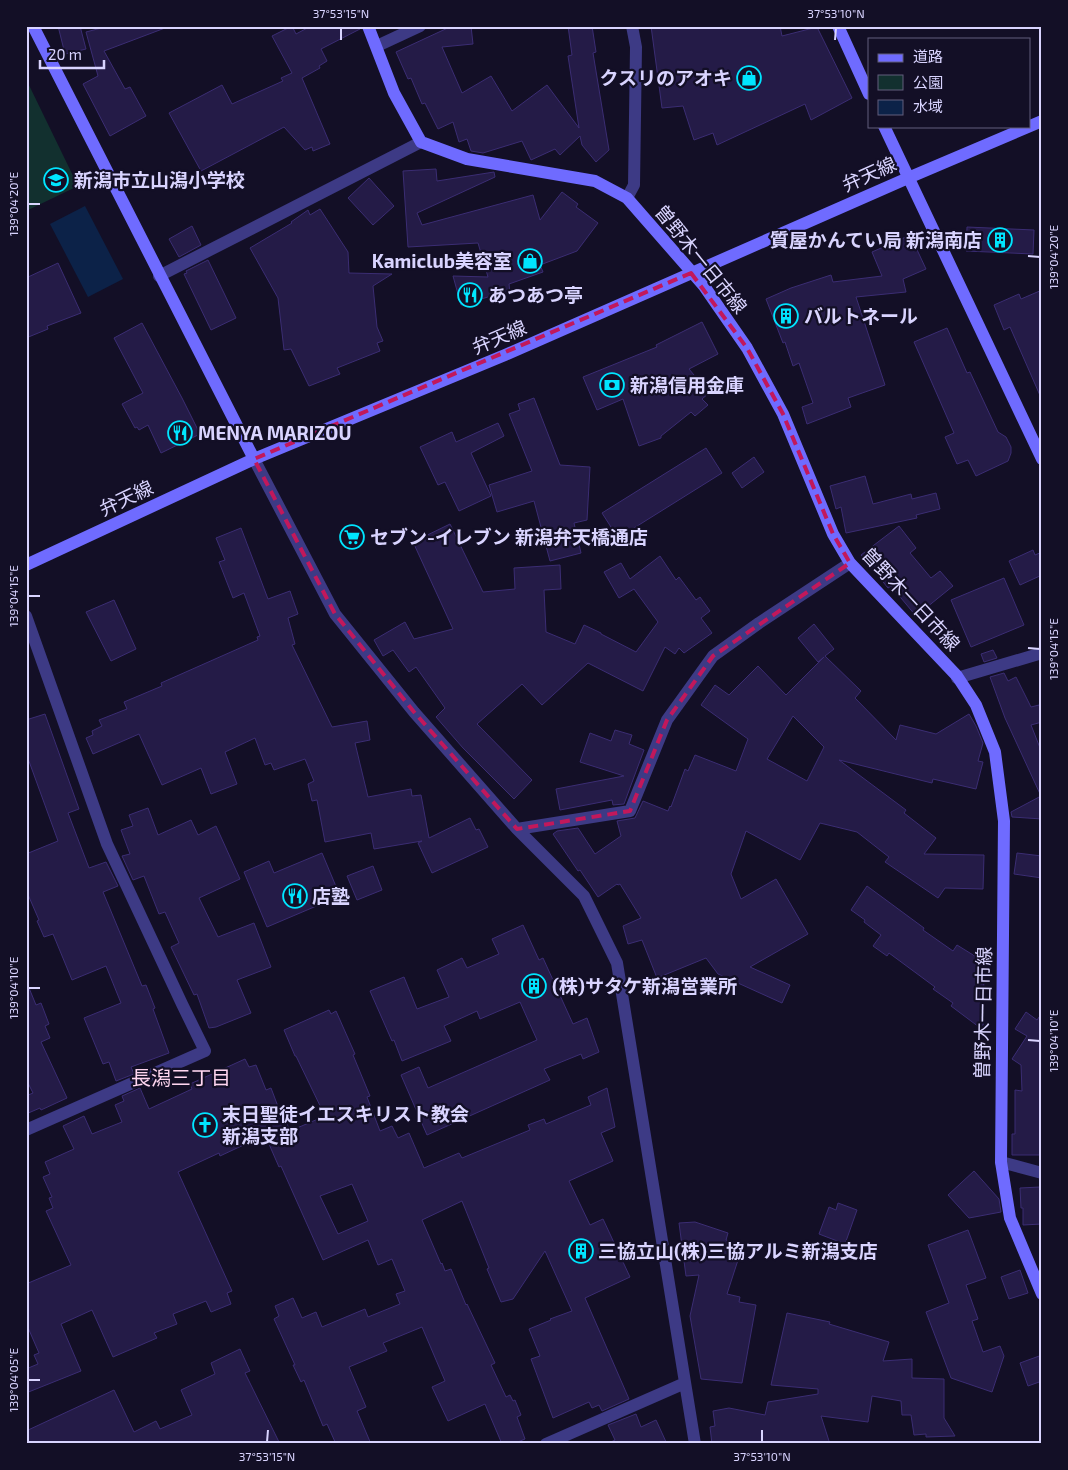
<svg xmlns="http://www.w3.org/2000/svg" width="1068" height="1470" viewBox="0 0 1068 1470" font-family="'Exo 2','Noto Sans JP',sans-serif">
<rect width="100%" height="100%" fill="#130f26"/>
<!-- green -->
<path fill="#12302f" d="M26,79L78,186L26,211Z"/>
<!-- water -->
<path fill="#0c2248" d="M85,206L123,279L88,297L50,224Z"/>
<!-- building -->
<path fill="#241b47" stroke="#3b2d73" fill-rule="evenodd" d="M58,26H80L86,49L65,54Z
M109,26H165V28L104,51L125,89L130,87L146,116L110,136L83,84L98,76L86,32Z
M292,26L296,34L311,26H360V29L321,49L327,61L319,66L320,68L302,78L330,144L313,151L312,147L305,150L284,127L201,171L169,113L222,85L232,104L283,81L281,78L292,73L272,36Z
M452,26H471L473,44L442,47L462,93L491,76L512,111L547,85L579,128L568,56L572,55L568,26H592L596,52L593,53L609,150L596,162L582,145L580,136L560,155L555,149L531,160L522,141L483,153L471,151L467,139L459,142L453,122L438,129L425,103L422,104L411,78L408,79L396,52Z
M651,26H780L782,36L817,27L852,98L811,120L805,104L717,145L713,133L694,140L683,106L662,108Z
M436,169L437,181L494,172L495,177L417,213L422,225L533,195L540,220L562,192L578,204L576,207L598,223L577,251L540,265L543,272L509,284L510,293L498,294L461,305L453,276L488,277L478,243L408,247L403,171Z
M369,178L394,206L373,225L348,198Z
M320,209L348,252L349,273L392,274L373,286L377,327L383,341L377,343L380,351L337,368L340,374L309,386L291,349L284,350L278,298L250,248L292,223L291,222L308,210L310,215Z
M192,226L201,245L179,257L169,239Z
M967,227L1034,230L1033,254L966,251Z
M906,237L907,241L912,239L926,269L903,279L906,292L856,297L885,385L848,398L851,407L807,424L802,407L813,403L799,363L793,366L785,342L783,343L766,299L791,288L831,275L833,282L882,276L872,252Z
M208,260L236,318L211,330L184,274L187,273L186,271Z
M58,263L81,313L47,326L48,329L26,338V278Z
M1042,290V400L1010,327L1004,330L994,305L1019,294L1021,299Z
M702,322L718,354L689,369L709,393L702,399L708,405L695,416L691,412L661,436V438L639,446L623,399L597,410L583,377L657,347L656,345Z
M142,323L182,398L200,434L161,453L148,425L139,430L137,427L135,428L122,404L143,393L114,338Z
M947,328L967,373L970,372L998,432L1006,437L1011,447V453L1008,461L976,476L968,460L957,464L945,437L954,433L914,342Z
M534,398L560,465L590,467L587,520L574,523L581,553L550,561L534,501L497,512L489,485L532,471L509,414L520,410L518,404Z
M498,423L504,436L471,453L491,496L459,511L445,482L438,485L420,447L452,432L456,442Z
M706,448L722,473L618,538L602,513Z
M754,457L764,472L742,488L732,473Z
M865,476L873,504L911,494L912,499L936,493L940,509L916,515L917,518L846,533L841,507L836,509L830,486Z
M450,524L483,592L515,589L514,568L560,565L561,589L544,590L546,632L575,644L584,625L601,633V634L636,652L658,622L634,589L619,598L604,572L621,563L630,579L660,556L676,580L679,577L696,600L700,597L710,611L701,618L712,633L684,653L679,648L675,654L665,647L643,691L588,663L542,705L522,684L477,724L532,780L514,799L463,748L436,717L445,708L416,667L409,672L393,650L383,656L374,640L405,622L414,639L453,629L413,542Z
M899,526L916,548L910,553L931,578L940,571L953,586L916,616L891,586L888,588L861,555Z
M241,528L268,599L290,591L298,614L288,618L295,644L292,645L332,727L367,721L370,740L355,743L368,797L411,789L412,796L421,795L429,838L470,818L476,830L479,829L488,847L432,873L418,843L422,841L374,849L371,833L325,842L317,800L312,801L308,784L314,781L305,759L274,770L271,763L265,765L255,738L225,752L237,784L211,794L201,768L162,785L139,734L93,754L86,738L93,735L92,731L102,726L99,720L127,709L124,702L162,686L161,683L258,640L257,637L260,636L244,593L233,598L219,562L225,560L216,538Z
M1033,550L1035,555L1042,552V575L1020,585L1009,561Z
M1004,578L1024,625L971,647L951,600Z
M114,600L136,649L111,661L86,612Z
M814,624L834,649L825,656L861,691L855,698L896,740L900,725L936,734L969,714L976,726L983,743L978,761L983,762L976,789L933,779L932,783L839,760L906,810L904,813L936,838L924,854L984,855L983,889L945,888L938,898L885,862L889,857L857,832L820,823L800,860L746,831L731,874L741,899L776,879L808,934L750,967L790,985L782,1003L718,974L706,958L657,978L642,940L628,944L623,926L641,918L620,884L618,885L617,884L598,897L580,870L578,871L553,834L557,831L578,828L595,854L621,836L617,821L635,818L643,801L668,811L670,806L671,807L685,769L688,771L695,755L736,771L748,739L701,705L715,685L729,695L758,666L786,695L824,657L818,662L798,638ZM793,716L824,747L807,781L767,759Z
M993,650L997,658L984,662L981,654Z
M1004,673L1008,681L1016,677L1031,707L1039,705L1042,715V722L1031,725L1042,753V819L1012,817L1011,812L1041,796L1005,718L990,677Z
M45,714L79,809L68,813L89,868L106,862L118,886L103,892L142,986L146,985L155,1008L153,1009L169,1053L131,1067L134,1074L116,1081L109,1062L103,1064L84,1018L121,1003L106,966L72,980L53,934L44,937L37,921L39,920L26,890V854L58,841L26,753V720Z
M615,730L632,735L629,744L644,750L624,804L613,805L612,800L560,810L556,789L624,776L580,762L590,733L611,741Z
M148,808L158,835L191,820L198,835L216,826L240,879L199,898L218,937L254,923L271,967L237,980L251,1013L216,1027L209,1028L197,994L194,995L171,947L179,943L165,912L159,914L144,876L133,880L122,856L130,854L121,830L133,826L129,815Z
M322,853L340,896L267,927L244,872L269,861L274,873Z
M1017,853L1042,856V878L1014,874Z
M373,866L382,890L357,900L347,876Z
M867,886L924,928L923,930L953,951L957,945L978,958L975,962L981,966V970H984L983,1030L951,1006L953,1003L933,989L935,987L889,953L887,956L873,946L881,935L864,922L865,920L851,910Z
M523,925L539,960L543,958L573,1024L587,1018L599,1052L583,1059L581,1054L544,1069L550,1080L427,1135L401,1075L419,1067L428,1088L537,1040L520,1002L480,1019L477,1011L444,1026L451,1041L402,1061L394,1040L392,1041L370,991L404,977L417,1009L449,997L437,970L462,958L467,968L499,954L492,939Z
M27,983L36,1005L41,1003L49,1024L45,1026L50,1038L41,1042L67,1098L41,1110L40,1108L26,1114V1096L33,1093L26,1079Z
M329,1010L331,1014L336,1011L355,1054L353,1055L370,1096L367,1097L380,1131L392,1126L398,1138L409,1133L424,1168L459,1153L462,1158L530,1130L528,1125L544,1119L546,1124L591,1105L588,1097L607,1088L615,1127L601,1133L613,1161L569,1181L590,1225L603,1219L630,1277L585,1298L629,1399L602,1411L599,1405L592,1408L589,1402L553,1418L531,1359L540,1356L529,1329L551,1320L550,1319L572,1311L545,1251L513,1299L501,1302L487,1269L489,1268L462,1201L422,1220L441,1264L442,1263L445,1271L451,1269L466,1305L467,1304L495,1363L491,1365L506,1397L510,1395L513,1401L515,1400L521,1415L517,1417L525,1439L513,1444H502L485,1404L448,1421L432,1387L445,1381L422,1327L383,1343L387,1351L349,1367L366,1407L357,1411L371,1444H336L327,1424L323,1426L304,1380L301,1382L293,1365H295L274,1319L279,1316L275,1306L293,1298L302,1318L316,1312L322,1327L365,1309L368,1317L400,1304L396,1294L405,1291L392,1259L378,1265L368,1240L323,1260L281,1166L279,1167L265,1135L220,1156L219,1153L178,1172L232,1291L227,1293L231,1304L211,1312L206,1301L173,1314L177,1324L154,1333L157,1338L113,1357L92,1310L61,1324L81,1371L26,1393V1369L38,1364L34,1355L39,1353L26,1323V1284L71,1265L46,1211L53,1208L49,1198L52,1197L43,1177L50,1174L45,1162L74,1149L63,1126L84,1116L92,1134L122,1122L115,1105L124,1101L122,1096L140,1088L149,1109L192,1089L190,1084L245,1059L249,1067L256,1065L266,1090L271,1088L285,1125L287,1124L290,1131L325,1116L296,1056H295L284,1030ZM352,1184L368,1221L338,1234L320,1196Z
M1026,1012L1037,1020L1042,1013V1155H1012V1134H1015V1090L1022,1091L1021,1065L1012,1059L1027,1036L1015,1029Z
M974,1171L999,1199L1001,1212L969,1218L948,1195Z
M1040,1187L1042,1188V1224L1023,1225V1208H1021L1020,1188Z
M838,1203L857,1210L845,1244L819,1234L829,1207L836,1210Z
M695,1222L728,1233L726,1240L739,1244L735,1255L739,1257L727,1294L740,1297L739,1302L756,1305L742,1383L701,1379L690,1316L699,1275L686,1276L679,1223Z
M968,1230L986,1278L966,1285L978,1319L972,1321L983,1352L1000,1346L1004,1356L992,1392L951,1378L926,1312L949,1303L928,1245Z
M1020,1270L1028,1293L1009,1299L1001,1277Z
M787,1313L830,1322L829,1324L889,1342L883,1361L912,1359V1378L944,1379V1418L955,1436L926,1437V1434L914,1435L911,1415H902L901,1401L872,1396L868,1422L821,1416L830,1444H712L710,1427L715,1426L713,1411L729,1408L765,1415L768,1402L818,1394V1389L771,1385Z
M240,1349L250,1371L245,1373L280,1444H26V1431L114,1390L134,1432L156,1421L160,1429L192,1415L181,1390L215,1374L211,1363Z
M1042,1355V1381L1028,1386L1020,1363Z
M636,1414L641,1427L656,1420L667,1444H607L615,1440L608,1425Z"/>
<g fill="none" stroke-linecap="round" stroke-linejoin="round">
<!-- street -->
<path stroke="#3d3a85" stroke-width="12" d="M377,46L420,26
M627,198L634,185L636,47L632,26
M159,276L421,142
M254,459L335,614L414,712L517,829L630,811L667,720L713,656L759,623L850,563
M26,616L107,844L182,1004L205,1051L26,1130
M957,678L1042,653
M517,829L584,896L617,963L695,1444
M1001,1162L1042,1173
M546,1444L685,1383"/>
<!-- secondary -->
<path stroke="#6f6bff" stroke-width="12" d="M33,26L254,459
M368,26L394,93L421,142L467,159L595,181L627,198L704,286L747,348L783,414L833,534L850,563L957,676L976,705L995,752L1004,821L1001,1162L1010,1218L1042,1294
M838,26L869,94
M884,126L1042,459
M26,565L254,459L505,355L908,178L1042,121"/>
</g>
<!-- marked area -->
<path fill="none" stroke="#c2185b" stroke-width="4" stroke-dasharray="10 6" stroke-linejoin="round" d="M691,273L747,348L783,414L833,534L850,563L713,656L667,720L630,811L517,829L414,712L335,614L254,459Z"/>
<!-- ticks -->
<path fill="none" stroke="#d9d4ff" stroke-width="2" d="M341,40V28M835,40L836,28M28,204H40M1028,256L1040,257M28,596H40M1028,648L1040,649M28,988H40M1028,1040L1040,1041M28,1380H40M267,1442L268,1430M762,1442V1430"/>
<!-- icons -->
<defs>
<g id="shop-ring" transform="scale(1.25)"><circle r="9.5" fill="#130f26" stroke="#00e5ff" stroke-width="1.5"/><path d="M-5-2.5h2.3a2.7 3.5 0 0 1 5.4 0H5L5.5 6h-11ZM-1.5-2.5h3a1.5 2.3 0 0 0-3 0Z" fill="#00e5ff"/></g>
<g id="school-ring" transform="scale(1.25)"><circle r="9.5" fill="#130f26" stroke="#00e5ff" stroke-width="1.5"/><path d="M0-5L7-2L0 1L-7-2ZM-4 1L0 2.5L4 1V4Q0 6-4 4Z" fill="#00e5ff"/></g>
<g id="building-ring" transform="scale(1.25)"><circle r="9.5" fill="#130f26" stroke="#00e5ff" stroke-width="1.5"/><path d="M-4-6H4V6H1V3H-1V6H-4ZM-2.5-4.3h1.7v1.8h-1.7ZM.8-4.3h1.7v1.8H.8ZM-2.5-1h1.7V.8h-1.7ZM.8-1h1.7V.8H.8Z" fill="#00e5ff"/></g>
<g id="restaurant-ring" transform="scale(1.25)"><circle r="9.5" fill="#130f26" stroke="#00e5ff" stroke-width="1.5"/><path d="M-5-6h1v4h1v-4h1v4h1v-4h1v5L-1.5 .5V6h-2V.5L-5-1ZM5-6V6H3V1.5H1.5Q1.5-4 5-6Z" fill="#00e5ff"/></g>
<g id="bank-ring" transform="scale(1.25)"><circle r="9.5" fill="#130f26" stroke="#00e5ff" stroke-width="1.5"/><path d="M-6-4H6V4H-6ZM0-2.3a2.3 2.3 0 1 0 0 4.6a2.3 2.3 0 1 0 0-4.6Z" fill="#00e5ff"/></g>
<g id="supermarket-ring" transform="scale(1.25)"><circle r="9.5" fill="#130f26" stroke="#00e5ff" stroke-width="1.5"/><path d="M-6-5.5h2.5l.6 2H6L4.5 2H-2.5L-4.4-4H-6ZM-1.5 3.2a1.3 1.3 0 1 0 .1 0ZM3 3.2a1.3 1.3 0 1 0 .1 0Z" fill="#00e5ff"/></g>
<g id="church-ring" transform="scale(1.25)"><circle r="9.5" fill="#130f26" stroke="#00e5ff" stroke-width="1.5"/><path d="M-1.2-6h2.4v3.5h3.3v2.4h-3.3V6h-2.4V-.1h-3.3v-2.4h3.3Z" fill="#00e5ff"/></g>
</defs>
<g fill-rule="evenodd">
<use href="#shop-ring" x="749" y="78"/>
<use href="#school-ring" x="56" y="180"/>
<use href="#building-ring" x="1000" y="240"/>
<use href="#shop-ring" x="530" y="261"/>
<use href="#restaurant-ring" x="470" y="295"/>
<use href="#building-ring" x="786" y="316"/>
<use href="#bank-ring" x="612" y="385"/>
<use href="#restaurant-ring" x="180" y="433"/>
<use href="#supermarket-ring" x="352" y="537"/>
<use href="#restaurant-ring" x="295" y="896"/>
<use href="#building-ring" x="534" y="986"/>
<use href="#church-ring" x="205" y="1125"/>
<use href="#building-ring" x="581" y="1251"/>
</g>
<g text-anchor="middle" stroke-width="4.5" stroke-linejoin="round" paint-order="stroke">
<!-- poi labels -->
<g font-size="19" font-weight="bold" fill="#d9d4ff" stroke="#130f26" text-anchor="start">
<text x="732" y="85" text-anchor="end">クスリのアオキ</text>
<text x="74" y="187">新潟市立山潟小学校</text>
<text x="982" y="247" text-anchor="end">質屋かんてい局 新潟南店</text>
<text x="512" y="268" text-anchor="end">Kamiclub美容室</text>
<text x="488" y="302">あつあつ亭</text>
<text x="804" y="323">バルトネール</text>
<text x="630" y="392">新潟信用金庫</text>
<text x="198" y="440">MENYA MARIZOU</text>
<text x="370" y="544">セブン-イレブン 新潟弁天橋通店</text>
<text x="312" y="903">店塾</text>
<text x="552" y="993">(株)サタケ新潟営業所</text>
<text x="222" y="1121">末日聖徒イエスキリスト教会<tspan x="222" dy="22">新潟支部</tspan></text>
<text x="598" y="1258">三協立山(株)三協アルミ新潟支店</text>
</g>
<!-- street labels -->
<g font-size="19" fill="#d9d4ff" stroke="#130f26">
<text transform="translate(869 174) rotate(-24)" y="7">弁天線</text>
<text transform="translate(701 259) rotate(51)" y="7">曽野木一日市線</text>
<text transform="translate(499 337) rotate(-23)" y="7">弁天線</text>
<text transform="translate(126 498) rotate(-25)" y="7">弁天線</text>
<text transform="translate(911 599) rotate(47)" y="7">曽野木一日市線</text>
<text transform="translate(983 1013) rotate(-89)" y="7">曽野木一日市線</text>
</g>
<!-- neighbourhood labels -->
<g font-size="20" fill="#ffd6f0" stroke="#130f26">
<text x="181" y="1085">長潟三丁目</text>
</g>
</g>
<!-- border -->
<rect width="1068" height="1470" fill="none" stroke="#130f26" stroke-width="55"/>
<!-- legend -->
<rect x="868" y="38" width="162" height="90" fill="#130f26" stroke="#625e7d"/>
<rect x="878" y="54" width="25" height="8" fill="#6f6bff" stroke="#625e7d"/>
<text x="913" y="62" font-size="15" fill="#d9d4ff">道路</text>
<rect x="878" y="75" width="25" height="15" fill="#12302f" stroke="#625e7d"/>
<text x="913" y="88" font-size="15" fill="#d9d4ff">公園</text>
<rect x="878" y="100" width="25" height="15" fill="#0c2248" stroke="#625e7d"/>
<text x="913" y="112" font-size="15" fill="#d9d4ff">水域</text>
<!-- scale -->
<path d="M40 60v8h64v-8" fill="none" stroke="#d9d4ff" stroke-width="2.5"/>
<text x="48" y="60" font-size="15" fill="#d9d4ff" stroke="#130f26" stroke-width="4" paint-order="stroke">20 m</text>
<rect x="28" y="28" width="1012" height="1414" fill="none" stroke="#d9d4ff" stroke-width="2"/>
<g font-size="12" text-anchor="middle" fill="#d9d4ff">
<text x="341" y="18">37°53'15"N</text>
<text x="836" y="18">37°53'10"N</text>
<text transform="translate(14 204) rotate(-90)" y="4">139°04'20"E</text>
<text transform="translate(1054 257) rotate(-90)" y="4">139°04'20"E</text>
<text transform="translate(14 596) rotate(-90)" y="4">139°04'15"E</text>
<text transform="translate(1054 649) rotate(-90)" y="4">139°04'15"E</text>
<text transform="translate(14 988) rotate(-90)" y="4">139°04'10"E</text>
<text transform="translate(1054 1041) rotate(-90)" y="4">139°04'10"E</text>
<text transform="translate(14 1380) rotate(-90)" y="4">139°04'05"E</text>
<text x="267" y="1461">37°53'15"N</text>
<text x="762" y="1461">37°53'10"N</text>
</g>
</svg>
